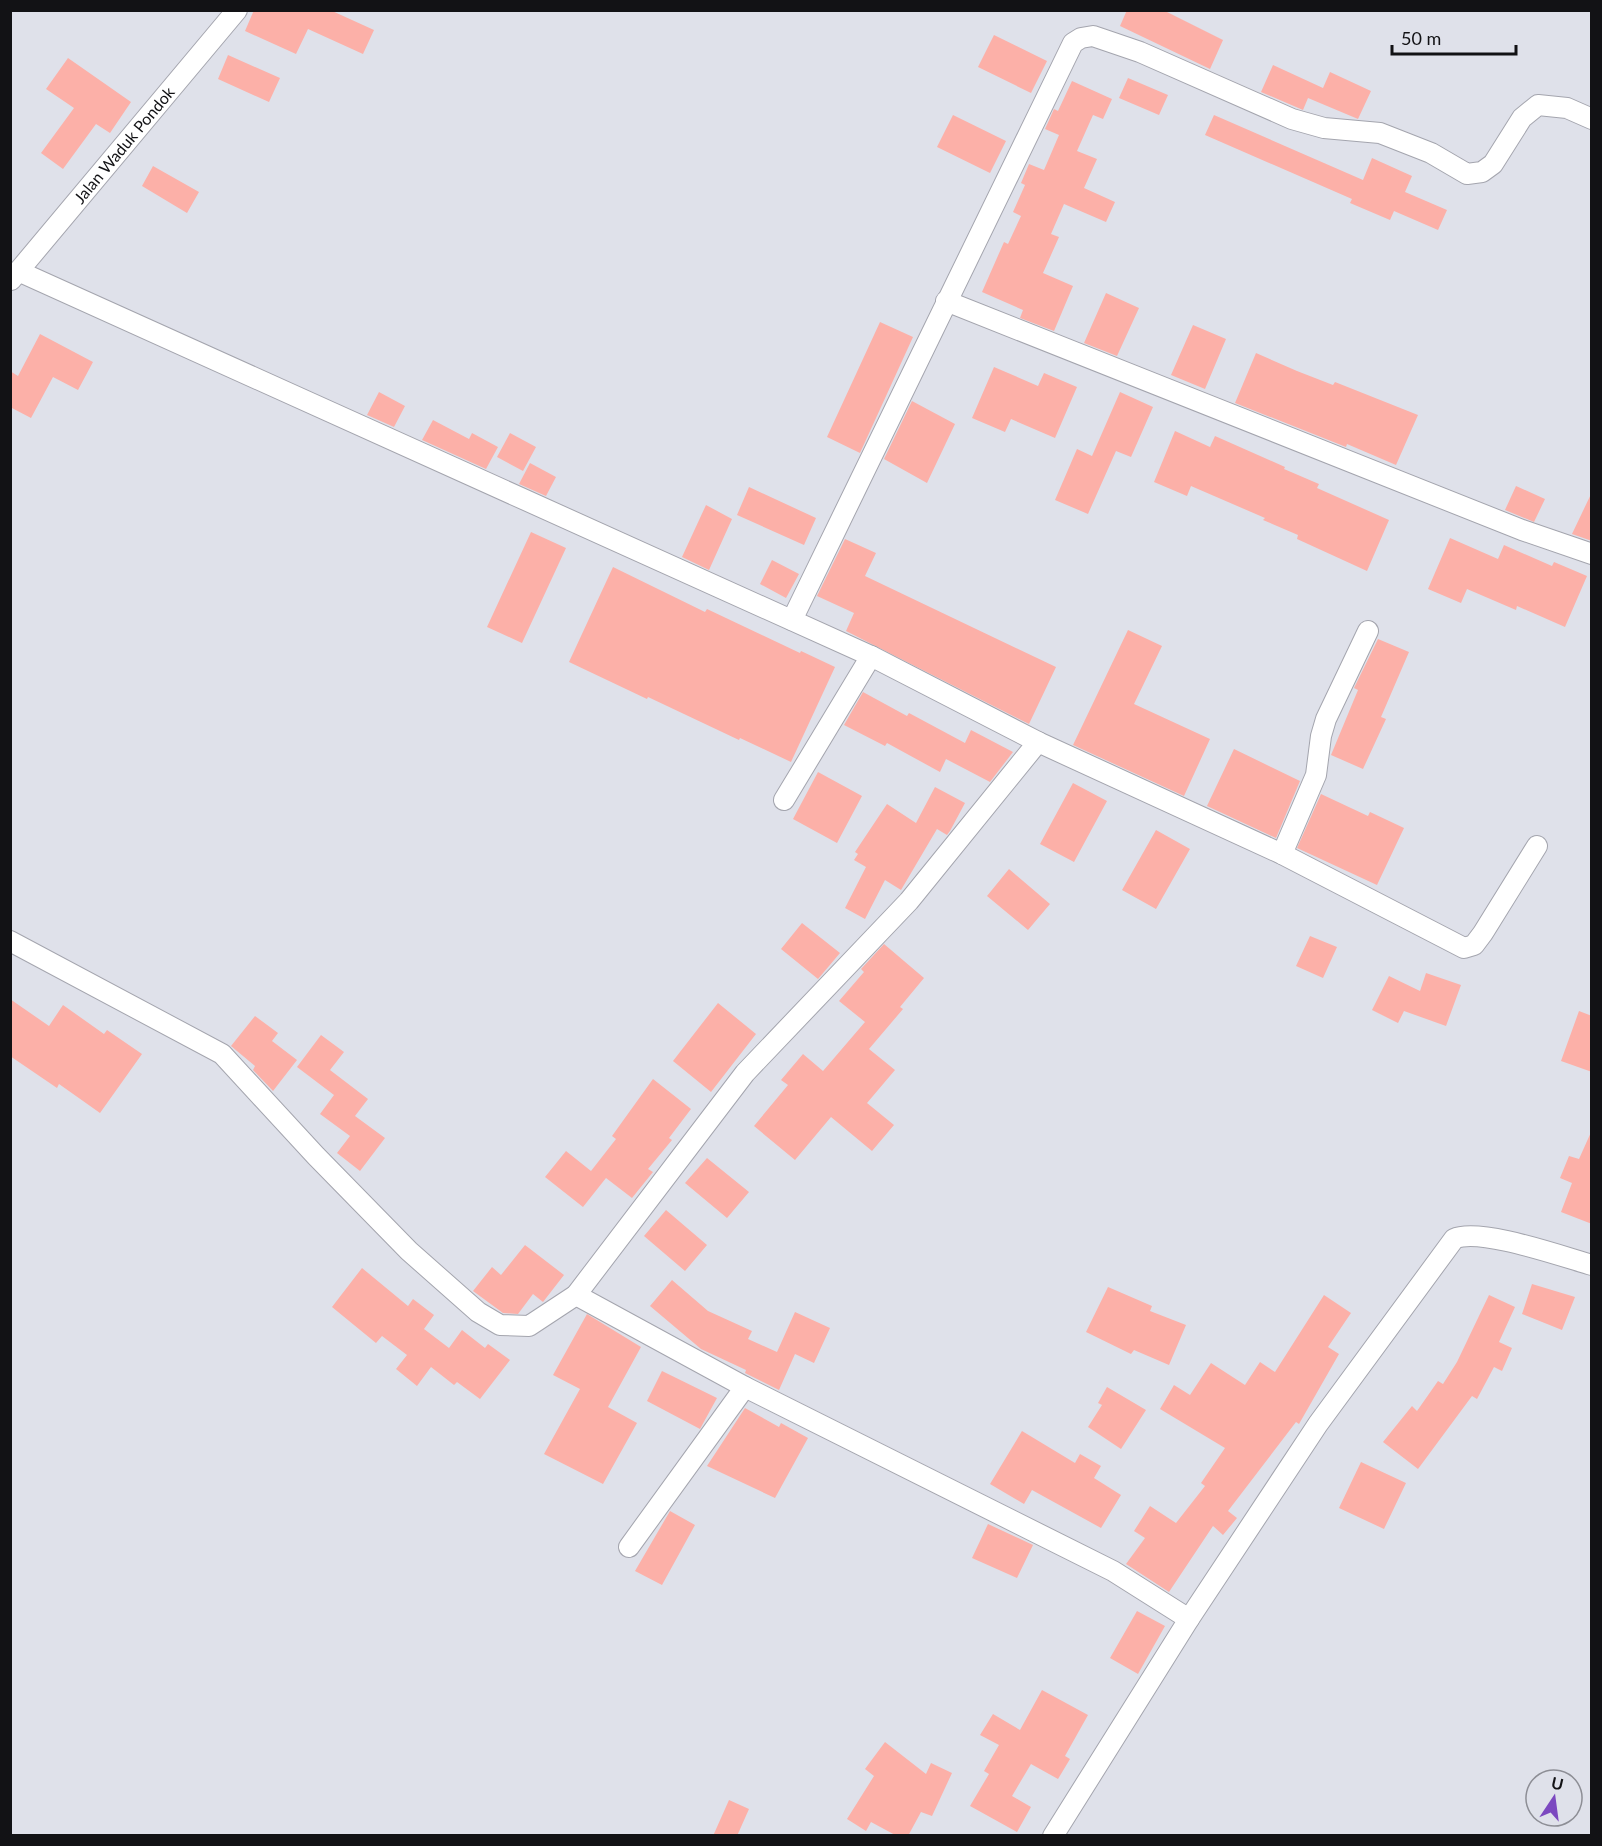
<svg xmlns="http://www.w3.org/2000/svg" width="1602" height="1846" viewBox="0 0 1602 1846" font-family="Lato,sans-serif">
<rect width="100%" height="100%" fill="#dfe1ea"/>
<!-- building -->
<path fill="#fcb0a8" d="M254,10H330L374,30L363,54L308,29L296,54L245,31Z
M1127,10H1163L1223,40L1210,69L1120,26Z
M994,35L1047,61L1031,93L978,67Z
M228,55L280,78L269,102L218,79Z
M68,58L131,102L110,133L96,124L63,169L41,153L74,108L46,89Z
M1273,65L1323,88L1330,72L1371,91L1358,119L1308,98L1303,110L1261,92Z
M1128,78L1168,95L1159,115L1119,98Z
M1072,81L1112,99L1103,119L1093,115L1077,151L1097,159L1084,188L1115,202L1106,222L1064,204L1051,234L1059,237L1043,273L1073,286L1054,331L1020,318L1023,310L982,292L1004,242L1008,244L1021,216L1013,212L1025,185L1021,183L1029,164L1044,170L1059,135L1045,129L1054,109L1058,111Z
M953,115L1006,141L990,173L937,147Z
M1214,115L1363,180L1372,158L1412,176L1405,192L1447,210L1438,230L1394,211L1390,220L1350,203L1352,199L1205,135Z
M153,166L199,192L187,213L142,186Z
M1106,293L1139,308L1117,356L1084,343Z
M880,322L913,337L860,453L827,437Z
M1193,325L1226,339L1205,389L1171,375Z
M40,334L93,362L78,390L53,377L31,418L10,407V371L18,376Z
M1256,353L1297,371L1333,385L1335,382L1418,415L1396,465L1347,444L1346,447L1235,403Z
M994,367L1038,386L1044,373L1077,387L1055,438L1011,419L1005,432L972,418Z
M379,392L405,406L394,427L367,415Z
M1120,392L1153,407L1131,457L1116,451L1088,514L1055,500L1077,449L1092,456Z
M912,401L955,424L927,483L884,459Z
M433,420L469,439L472,433L498,447L486,469L422,440Z
M1175,431L1210,447L1215,436L1285,467L1284,469L1319,484L1317,488L1389,520L1367,571L1297,539L1298,535L1263,520L1265,518L1191,486L1187,496L1154,482Z
M510,433L536,447L523,471L497,457Z
M530,463L556,477L546,496L519,484Z
M1516,486L1545,499L1534,522L1505,510Z
M749,487L816,518L804,545L737,515Z
M1592,492V541L1572,534Z
M706,505L732,519L709,570L682,557Z
M531,532L566,548L522,643L487,627Z
M1450,538L1498,559L1504,545L1552,566L1554,562L1587,576L1565,627L1517,606L1516,610L1467,589L1461,603L1428,589Z
M845,539L876,553L865,576L1056,667L1029,724L846,631L854,613L817,596Z
M772,560L799,574L786,598L760,584Z
M613,567L705,612L707,609L800,653L801,651L835,667L791,762L740,738L739,740L648,697L647,699L569,662Z
M1128,630L1162,646L1134,704L1210,739L1184,796L1073,745Z
M1378,639L1409,652L1381,717L1386,719L1363,769L1331,755L1358,690L1354,688Z
M863,692L907,716L909,713L965,743L971,730L1013,752L990,782L946,759L940,772L887,743L885,746L844,725Z
M1234,749L1300,781L1276,838L1207,806Z
M818,772L862,796L837,843L793,819Z
M1073,783L1107,801L1074,862L1040,844Z
M935,787L965,803L950,831L947,835L937,829L901,890L885,880L865,919L845,908L866,867L854,860L858,854L855,852L887,804L916,823Z
M1321,794L1368,816L1370,812L1404,828L1377,885L1297,848Z
M1156,830L1190,849L1156,909L1122,890Z
M1009,869L1050,904L1028,930L987,896Z
M802,923L840,953L818,979L781,949Z
M1310,936L1337,947L1323,978L1296,966Z
M884,944L924,978L900,1007L903,1009L869,1049L895,1070L867,1103L894,1125L872,1151L831,1117L795,1160L754,1126L788,1085L781,1080L803,1054L823,1071L865,1022L839,1001L864,972L861,969Z
M1426,973L1461,985L1446,1026L1404,1011L1398,1023L1372,1010L1389,976L1420,991Z
M10,999L49,1026L63,1005L104,1034L107,1030L142,1054L100,1113L59,1084L57,1088L10,1056Z
M718,1003L756,1034L711,1092L673,1061Z
M1579,1011L1592,1016V1072L1561,1061Z
M255,1016L278,1033L272,1041L297,1060L273,1091L253,1070L255,1066L231,1046Z
M321,1035L344,1052L330,1070L368,1099L355,1116L385,1138L360,1171L337,1153L350,1136L320,1114L334,1095L297,1067Z
M653,1079L691,1109L669,1138L672,1140L648,1169L653,1172L632,1198L606,1178L583,1207L545,1177L566,1151L591,1171L616,1139L612,1136Z
M1592,1130V1224L1561,1212L1572,1183L1560,1178L1569,1156L1579,1159Z
M707,1158L749,1192L727,1218L685,1183Z
M666,1210L707,1245L685,1271L644,1236Z
M525,1245L564,1275L543,1302L533,1294L518,1314L503,1313L473,1291L492,1267L501,1275Z
M362,1268L408,1306L413,1299L434,1315L424,1329L449,1348L462,1330L485,1348L488,1344L510,1360L480,1399L457,1382L454,1385L431,1367L417,1386L396,1369L407,1355L382,1336L376,1343L332,1307Z
M672,1280L708,1311L752,1331L748,1339L777,1352L795,1312L830,1328L814,1363L795,1354L779,1390L745,1373L746,1370L701,1349L650,1306Z
M1532,1284L1575,1297L1562,1330L1522,1314Z
M1108,1287L1152,1306L1150,1311L1186,1325L1169,1365L1134,1350L1131,1354L1086,1332Z
M1324,1295L1351,1313L1328,1347L1339,1354L1299,1424L1296,1422L1228,1511L1237,1518L1223,1535L1213,1526L1169,1592L1126,1564L1145,1538L1134,1531L1150,1506L1176,1523L1205,1486L1201,1483L1225,1448L1160,1409L1174,1385L1190,1395L1211,1363L1245,1385L1260,1362L1275,1372Z
M1489,1295L1515,1307L1499,1342L1512,1348L1502,1371L1494,1367L1477,1399L1472,1396L1418,1469L1383,1442L1412,1406L1417,1411L1438,1381L1443,1384L1457,1362Z
M587,1314L641,1347L608,1407L637,1423L603,1484L544,1454L580,1389L553,1375Z
M662,1371L717,1398L700,1429L647,1401Z
M1107,1387L1146,1410L1121,1449L1088,1427L1102,1405L1098,1403Z
M745,1408L779,1427L781,1423L808,1438L775,1498L707,1466Z
M1022,1431L1075,1463L1080,1454L1101,1466L1094,1478L1121,1495L1101,1528L1032,1490L1024,1504L990,1484Z
M1361,1462L1406,1483L1384,1529L1339,1508Z
M670,1511L695,1525L662,1585L635,1571Z
M988,1524L1033,1545L1017,1578L972,1558Z
M1137,1611L1165,1626L1138,1674L1110,1658Z
M1042,1690L1088,1715L1065,1756L1070,1759L1058,1779L1031,1764L1012,1796L1031,1807L1017,1832L970,1806L989,1774L984,1771L999,1745L980,1735L993,1714L1020,1730Z
M885,1742L926,1774L931,1763L952,1773L932,1816L921,1812L908,1836H897L871,1822L866,1831L847,1819L874,1776L865,1769Z
M729,1800L749,1809L737,1836H713Z"/>
<g fill="none" stroke-linecap="round" stroke-linejoin="round">
<!-- minor casing -->
<g stroke="#a4a5ae" stroke-width="22">
<g id="minor">
<path id="s1" d="M11,280L237,10"/>
<path d="M946,301L1522,530L1592,554"/>
<path d="M792,620L1073,43L1081,38L1093,36L1140,52L1292,119L1324,128L1380,133L1431,153L1467,174L1482,172L1493,164L1522,118L1538,105L1567,108L1592,119"/>
<path d="M1038,742L1282,854L1464,948L1474,945L1483,933L1537,846"/>
<path d="M784,800L871,656"/>
<path d="M1282,854L1316,775L1321,736L1326,719L1368,631"/>
<path d="M10,941L222,1054L316,1156L409,1251L478,1312L500,1325L529,1326L576,1295L745,1073L909,901L1038,742L871,656L18,271"/>
<path d="M576,1295L745,1387L1113,1571L1189,1619"/>
<path d="M629,1547L745,1387"/>
<path d="M1053,1836L1189,1619L1318,1424L1454,1239C1479,1227 1563,1257 1592,1265"/>
</g>
</g>
<!-- minor -->
<use href="#minor" stroke="#fff" stroke-width="20"/>
</g>
<g text-anchor="middle" stroke-width="6" stroke-linejoin="round" paint-order="stroke">
<!-- street labels -->
<g font-size="16" fill="#121215" stroke="#dfe1ea">
<text dy="6" stroke="none"><textPath href="#s1" startOffset="176">Jalan Waduk Pondok</textPath></text>
</g>
</g>
<!-- border -->
<rect width="1602" height="1846" fill="none" stroke="#121215" stroke-width="24"/>
<!-- north arrow -->
<g transform="translate(1554 1798) rotate(13)"><circle r="28" fill="#dfe1ea" stroke="#8d8e95" stroke-width="1.5"/>
<path d="M0-4.5L10 22L0 15L-10 22Z" fill="#7c49c0"/>
<text y="-9" font-size="16" font-weight="bold" text-anchor="middle" fill="#121215">U</text>
</g>
<!-- scale -->
<path d="M1392 45v9h124v-9" fill="none" stroke="#121215" stroke-width="3"/>
<text x="1401" y="45" font-size="18" fill="#121215" stroke="#dfe1ea" stroke-width="4.5" paint-order="stroke">50 m</text>
</svg>
